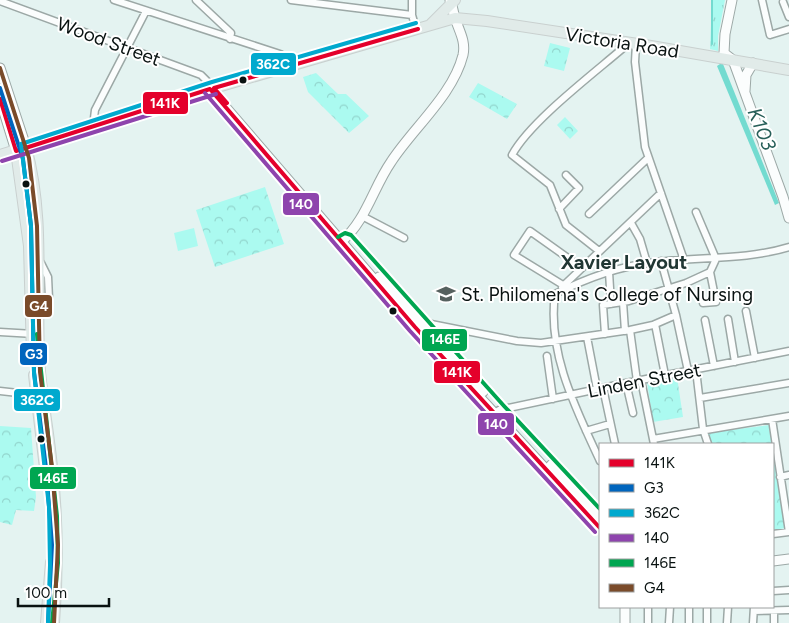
<svg xmlns="http://www.w3.org/2000/svg" width="789" height="623" viewBox="0 0 789 623" font-family="Figtree,sans-serif">
<defs>
<pattern id="grass-tufts" width="24" height="20" patternUnits="userSpaceOnUse" patternTransform="scale(1.25)"><rect width="24" height="20" fill="#abfaf0"/><path d="M3 7l-1-3M5 7V3M7 7l1-3M15 17l-1-3M17 17v-4M19 17l1-3" fill="none" stroke="#92d5cd"/></pattern>
<pattern id="park-crowns" width="20" height="18" patternUnits="userSpaceOnUse" patternTransform="scale(1.25)"><rect width="20" height="18" fill="#abfaf0"/><path d="M2 6a3 3 0 1 1 6 0M12 15a3 3 0 1 1 6 0" fill="none" stroke="#92d5cd"/></pattern>
</defs>
<rect width="100%" height="100%" fill="#e4f3f1"/>
<!-- grass -->
<path fill="url(#grass-tufts)" d="M712,0H725L718,36V51L710,49Z"/>
<!-- park -->
<path fill="url(#park-crowns)" d="M550,43L570,48L564,71L544,66Z
M316,73L338,94H346L369,116L349,133L308,92L303,77Z
M478,83L517,104L507,119L469,97Z
M565,117L578,131L570,139L557,125Z
M265,187L284,244L215,267L196,210Z
M677,377L683,417L653,422L647,382Z
M769,425L772,444H711L706,433Z
M0,426L31,428L36,497L34,511L16,510L12,525L0,522Z
M773,446L786,528L773,530Z"/>
<!-- garden -->
<path fill="#abfaf0" d="M194,228L198,246L178,251L174,233Z"/>
<!-- water -->
<path fill="#73dbd0" d="M720,64H723L779,203L775,205L717,66Z"/>
<g fill="none" stroke-linecap="round" stroke-linejoin="round">
<!-- stream -->
<path stroke="#73dbd0" stroke-width="2" d="M712,44V0"/>
<!-- street casing -->
<g stroke="#9ca8a6" stroke-width="9">
<path id="street" d="M114,0L280,54L297,64
M196,0L231,33L230,39
M291,0L412,15L416,29
M762,0L770,35L789,29
M0,1L201,75L214,88
M783,2L789,17
M412,15V0
M636,44L635,62L645,147L684,260
M93,126L95,110L146,11
M559,209L579,188L566,175
M589,214L648,158
M362,216L404,238
M631,223L640,239L647,263
M599,251L566,225L550,185L512,155C530,121 597,71 629,43
M609,272L611,304
M563,285L514,255L530,231L582,268
M562,287L661,193
M623,302L625,331
M703,303L716,302L710,272
M746,311L755,358
M38,312L49,299L48,277L41,263
M676,315L688,371
M728,319L735,362
M705,320L714,366
M421,322L517,341L541,343L630,330L653,325L676,315L661,261
M655,324L665,375
M630,330L637,381
M0,332L34,334
M605,334L603,305L629,301L686,283L710,272L716,259L696,212
M587,337L597,389
M547,356L553,399
M696,370L703,429L708,444
M641,380L654,444
M626,383L633,413
M603,388L615,444
M0,391L36,395
M700,398L789,383
M494,413L499,410L626,383L789,351
M772,419L789,532
M586,431L610,424
M653,439L789,416
M600,461C576,409 547,353 555,294C585,279 616,267 649,263C696,256 743,261 789,247
M780,477L789,475
M773,534L789,532
M773,591L789,590
M707,607V623
M754,611L789,610
M774,611V623
M648,623V607
M669,623L670,607
M689,623V607
M727,623L728,607
M753,623L754,607"/>
</g>
<!-- secondary casing -->
<g stroke="#9ca8a6" stroke-width="11">
<path id="secondary" d="M732,0L725,34L724,53L733,60L783,197L789,218
M0,68L26,147
M210,89L415,327L600,528
M745,91L746,75L753,63
M0,99L16,151
M341,242C366,221 373,188 391,162C413,128 453,95 463,55C466,41 459,31 455,18C453,12 453,6 450,0
M379,277L483,392
M551,465L600,518
M773,561L789,559
M625,623V607"/>
</g>
<!-- primary casing -->
<g stroke="#c9d0cf" stroke-width="12">
<path id="primary" d="M431,24L455,0
M26,147C45,216 36,289 39,359C41,395 49,432 52,468C58,520 58,571 54,623
M16,151L29,246L32,356
M0,155L214,88L455,18L487,21L651,46L789,70
M34,375L47,485
M46,623L51,562"/>
</g>
<!-- street -->
<use href="#street" stroke="#fbfdfd" stroke-width="6"/>
<!-- secondary -->
<use href="#secondary" stroke="#fbfdfd" stroke-width="9"/>
<!-- primary -->
<use href="#primary" stroke="#e1ebe9" stroke-width="10"/>
<!-- bus-1 casing -->
<g stroke="#fff" stroke-width="8">
<path id="bus-1" d="M0,99L16,151L210,89L415,327L600,528
M227,103L214,88L418,29"/>
</g>
<!-- bus-2 casing -->
<g stroke="#fff" stroke-width="8">
<path id="bus-2" d="M0,88L23,159L31,226L34,372L46,468L52,545L48,623"/>
</g>
<!-- bus-3 casing -->
<g stroke="#fff" stroke-width="8">
<path id="bus-3" d="M48,623L50,565L49,507L34,373L31,226L21,144L212,82L416,23"/>
</g>
<!-- bus-4 casing -->
<g stroke="#fff" stroke-width="8">
<path id="bus-4" d="M205,93L410,331L595,532
M2,161L216,94"/>
</g>
<!-- bus-5 casing -->
<g stroke="#fff" stroke-width="8">
<path id="bus-5" d="M338,237L345,233L351,235L504,406L600,509
M37,334L57,516L58,563L52,623"/>
</g>
<!-- bus-6 casing -->
<g stroke="#fff" stroke-width="8">
<path id="bus-6" d="M0,68L29,158L37,226L40,372L52,467L58,545L54,623"/>
</g>
<!-- bus-1 -->
<use href="#bus-1" stroke="#e4002b" stroke-width="4"/>
<!-- bus-2 -->
<use href="#bus-2" stroke="#0065bd" stroke-width="4"/>
<!-- bus-3 -->
<use href="#bus-3" stroke="#00a9ce" stroke-width="4"/>
<!-- bus-4 -->
<use href="#bus-4" stroke="#8e44ad" stroke-width="4"/>
<!-- bus-5 -->
<use href="#bus-5" stroke="#00a651" stroke-width="4"/>
<!-- bus-6 -->
<use href="#bus-6" stroke="#7a4b2a" stroke-width="4"/>
</g>
<!-- icons -->
<defs>
<g id="university-bare" transform="scale(1.5)"><path d="M0-5L7-2L0 1L-7-2ZM-4 1L0 2.5L4 1V4Q0 6-4 4Z" fill="#56615f" stroke="#fff" stroke-width="2.5" paint-order="stroke"/></g>
</defs>
<g fill-rule="evenodd">
<use href="#university-bare" x="446" y="294"/>
</g>
<!-- markers -->
<g fill="#091211" stroke="#fff" stroke-width="2">
<circle cx="243" cy="80" r="4.5"/>
<circle cx="26" cy="184" r="4.5"/>
<circle cx="393" cy="311" r="4.5"/>
<circle cx="41" cy="439" r="4.5"/>
</g>
<g text-anchor="middle" stroke-width="4" stroke-linejoin="round" paint-order="stroke">
<!-- street labels -->
<g font-size="19" fill="#091211" stroke="#fff">
<text transform="translate(109 41) rotate(20)" y="7">Wood Street</text>
<text transform="translate(622 42) rotate(9)" y="7">Victoria Road</text>
<text transform="translate(644 380) rotate(-11)" y="7">Linden Street</text>
</g>
<!-- poi labels -->
<g font-size="19" fill="#091211" stroke="#fff" text-anchor="start">
<text x="461" y="301">St. Philomena's College of Nursing</text>
</g>
<!-- water labels -->
<g font-size="20" font-style="italic" fill="#275f59" stroke="#fff">
<text transform="translate(762 129) rotate(68)" y="7">K103</text>
</g>
<!-- neighbourhood labels -->
<g font-size="20" font-weight="bold" fill="#213734" stroke="#fff">
<text x="624" y="269">Xavier Layout</text>
</g>
</g>
<g stroke="#fff" stroke-width="2">
<rect x="250" y="52" width="47" height="24" rx="5" fill="#00a9ce"/>
<rect x="142" y="91" width="47" height="24" rx="5" fill="#e4002b"/>
<rect x="282" y="192" width="38" height="24" rx="5" fill="#8e44ad"/>
<rect x="24" y="294" width="29" height="24" rx="5" fill="#7a4b2a"/>
<rect x="421" y="328" width="47" height="24" rx="5" fill="#00a651"/>
<rect x="19" y="342" width="29" height="24" rx="5" fill="#0065bd"/>
<rect x="433" y="360" width="48" height="24" rx="5" fill="#e4002b"/>
<rect x="13" y="388" width="48" height="24" rx="5" fill="#00a9ce"/>
<rect x="477" y="412" width="38" height="24" rx="5" fill="#8e44ad"/>
<rect x="29" y="466" width="48" height="24" rx="5" fill="#00a651"/>
</g>
<g font-size="14" text-anchor="middle" font-weight="bold" fill="#fff">
<text x="273" y="69">362C</text>
<text x="165" y="108">141K</text>
<text x="301" y="209">140</text>
<text x="39" y="311">G4</text>
<text x="445" y="344">146E</text>
<text x="34" y="359">G3</text>
<text x="457" y="377">141K</text>
<text x="37" y="405">362C</text>
<text x="496" y="429">140</text>
<text x="53" y="483">146E</text>
</g>
<!-- legend -->
<rect x="599" y="443" width="175" height="165" fill="#ffffff" stroke="#9da0a0"/>
<rect x="609" y="459" width="25" height="8" fill="#e4002b" stroke="#9da0a0"/>
<text x="644" y="468" font-size="15" fill="#091211">141K</text>
<rect x="609" y="484" width="25" height="8" fill="#0065bd" stroke="#9da0a0"/>
<text x="644" y="493" font-size="15" fill="#091211">G3</text>
<rect x="609" y="509" width="25" height="8" fill="#00a9ce" stroke="#9da0a0"/>
<text x="644" y="518" font-size="15" fill="#091211">362C</text>
<rect x="609" y="534" width="25" height="8" fill="#8e44ad" stroke="#9da0a0"/>
<text x="644" y="543" font-size="15" fill="#091211">140</text>
<rect x="609" y="559" width="25" height="8" fill="#00a651" stroke="#9da0a0"/>
<text x="644" y="568" font-size="15" fill="#091211">146E</text>
<rect x="609" y="584" width="25" height="8" fill="#7a4b2a" stroke="#9da0a0"/>
<text x="644" y="593" font-size="15" fill="#091211">G4</text>
<!-- scale -->
<path d="M18 598v8h91v-8" fill="none" stroke="#091211" stroke-width="2.5"/>
<text x="25" y="598" font-size="15" fill="#091211" stroke="#ffffff" stroke-width="4" paint-order="stroke">100 m</text>
</svg>
